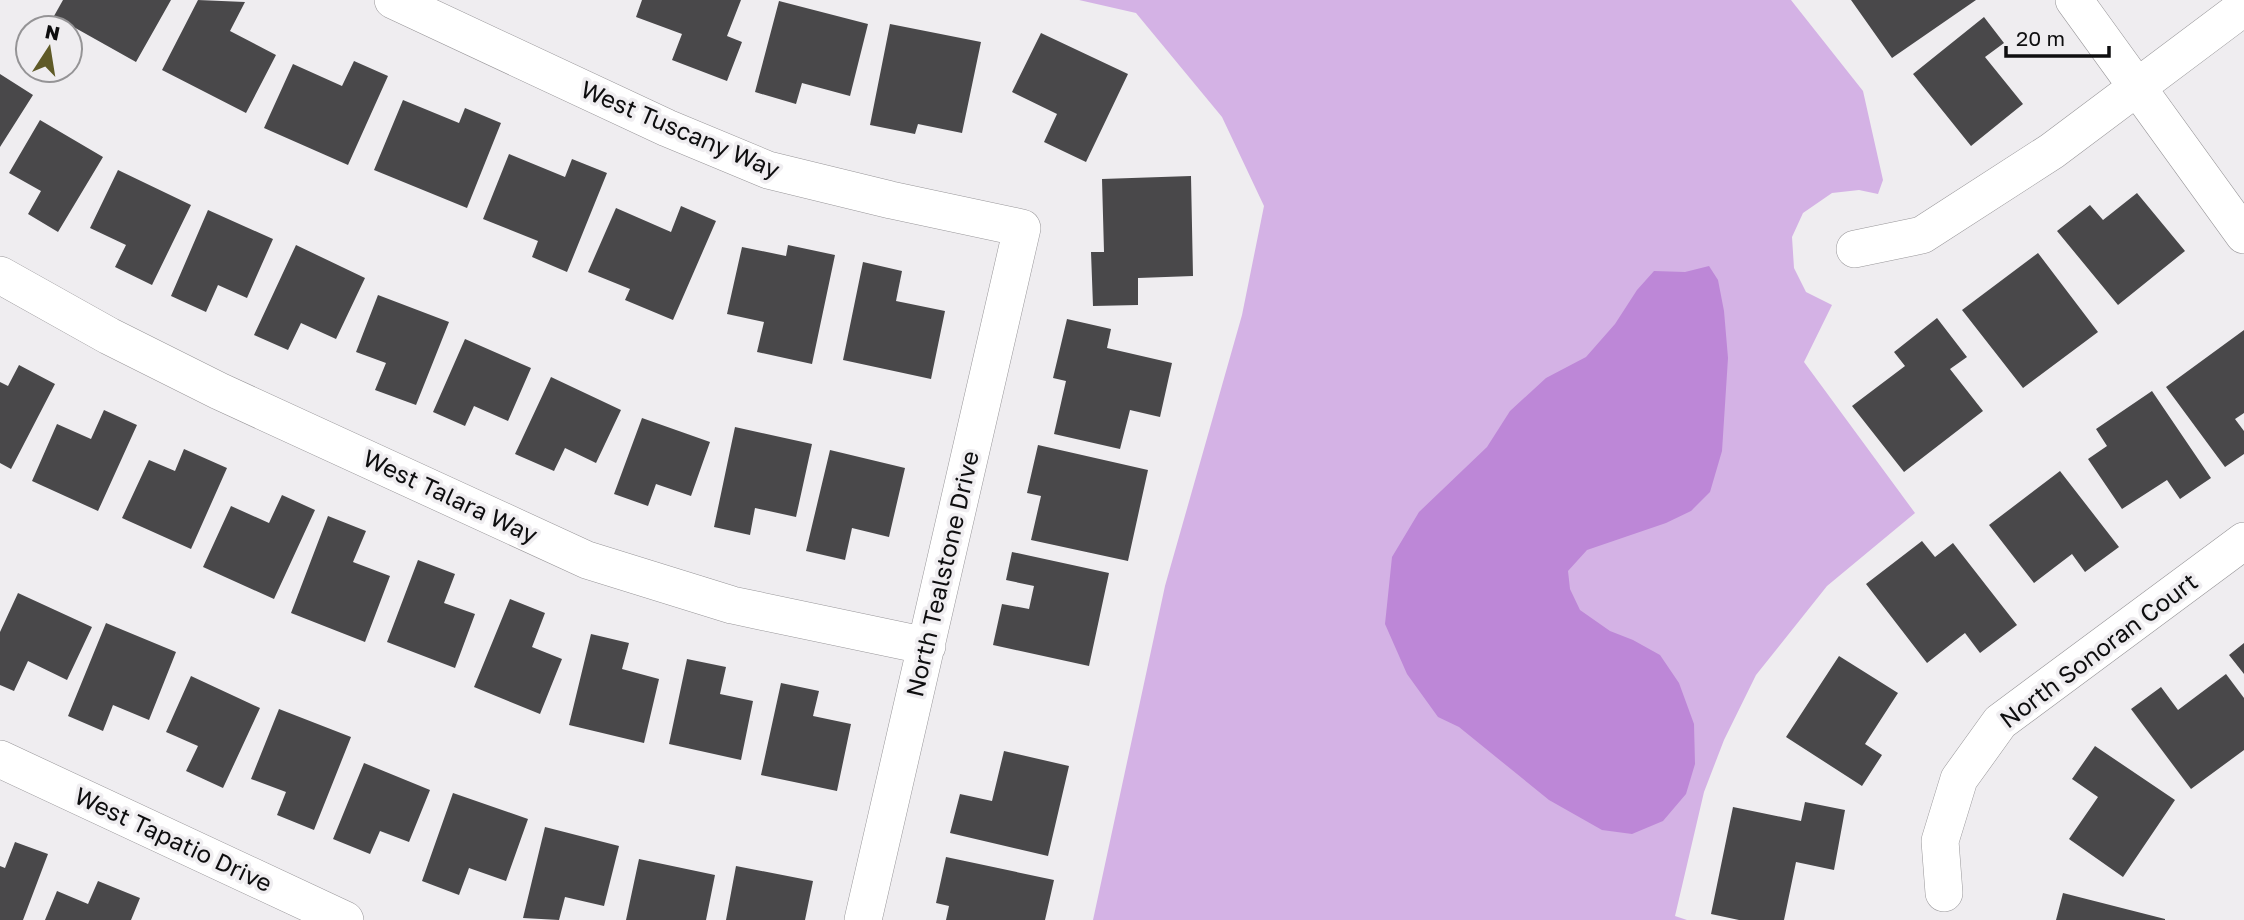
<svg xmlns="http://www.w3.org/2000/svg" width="2244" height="920" viewBox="0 0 2244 920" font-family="'Golos Text',sans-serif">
<rect width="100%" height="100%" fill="#efedf0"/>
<!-- green -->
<path fill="#d4b2e5" d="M1079,0H1791L1863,91L1883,180L1878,194L1859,190L1832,193L1803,213L1792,237L1794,268L1806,292L1832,305L1804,362L1915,513L1827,586L1756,675L1724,740L1704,792L1675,916L1687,920H1093L1165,586L1242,315L1264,206L1222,117L1136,13Z"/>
<!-- water -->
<path fill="#bd87d7" d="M1709,266L1718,280L1724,311L1728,358L1722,451L1710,492L1691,511L1666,523L1587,550L1568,571L1570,589L1580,610L1610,631L1633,640L1660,655L1679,683L1694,724L1695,764L1686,794L1663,821L1632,834L1602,830L1549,800L1459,727L1438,717L1407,674L1385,624L1392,557L1419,512L1487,447L1510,411L1546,378L1586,357L1615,324L1637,290L1654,271L1685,272Z"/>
<!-- building -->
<path fill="#49484a" d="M63,0H171L136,62L54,16Z
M198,0L245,2L230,31L276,55L246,113L162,70Z
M642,0H741L727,36L742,42L727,81L672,60L682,34L636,17Z
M1851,0H1976L1892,58Z
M779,1L868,24L850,96L802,83L796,104L755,92Z
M1984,17L2004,43L1985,57L2023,104L1971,146L1913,74Z
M890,24L981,42L962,133L918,124L915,134L870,125Z
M1041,33L1128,74L1086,162L1044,142L1057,114L1012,92Z
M354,61L388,76L348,165L264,128L293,64L342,86Z
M0,74L33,95L0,147Z
M403,100L459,123L465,108L501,123L467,208L374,170Z
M40,120L103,157L58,232L28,214L41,191L9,173Z
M509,154L565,177L572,159L607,173L567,272L532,257L538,241L483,219Z
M118,170L191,205L152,285L115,267L126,245L90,228Z
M1191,176L1193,276L1138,278V305L1093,306L1091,252H1104L1102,179Z
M2137,193L2185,251L2118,305L2057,231L2090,205L2103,220Z
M681,206L716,221L673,320L625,300L630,289L588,272L616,208L671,232Z
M208,210L273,239L247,298L218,285L206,312L171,296Z
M296,245L365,278L336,339L301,323L288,350L254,335Z
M788,245L835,255L812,364L757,352L764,322L727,314L742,247L786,256Z
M2038,253L2098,332L2023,388L1962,310Z
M863,262L902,271L896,301L945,311L931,379L843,360Z
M378,295L449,322L416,405L375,390L386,363L356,352Z
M1937,318L1967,357L1950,369L1983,411L1904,472L1852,406L1905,366L1894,352Z
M1067,319L1111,329L1107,348L1172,363L1160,417L1130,410L1120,449L1054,434L1066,381L1053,378Z
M2244,330V413L2235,419L2244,431V454L2225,467L2166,387Z
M465,339L531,368L508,421L474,406L465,426L433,412Z
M19,365L55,384L11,469L0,463V382L8,386Z
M551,377L621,410L596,463L565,448L554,471L515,454Z
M2152,391L2211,478L2180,499L2167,480L2122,509L2088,459L2107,446L2096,429Z
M104,410L137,425L98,511L32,481L57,424L91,439Z
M642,418L710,442L691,496L656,484L648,506L614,494Z
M735,427L812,444L796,517L755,508L750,535L714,527Z
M1038,445L1148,470L1128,561L1031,540L1041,496L1027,493Z
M184,449L227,468L191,549L122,518L149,460L175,471Z
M830,450L905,468L889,537L852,528L845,560L806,551Z
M2060,471L2119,547L2085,572L2072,554L2034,583L1989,525Z
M282,495L315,510L274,599L203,567L231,506L269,523Z
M328,516L366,531L353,562L390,576L365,642L291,613Z
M1922,541L1935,557L1953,543L2017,625L1980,653L1965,633L1927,663L1866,584Z
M1012,552L1109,573L1089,666L993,645L1002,604L1029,609L1034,586L1006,580Z
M418,560L455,574L444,603L475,614L455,668L387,642Z
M18,593L92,627L67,680L28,661L14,691L0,685V632Z
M510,599L545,613L532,647L562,659L540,714L474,687Z
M106,623L176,652L149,720L113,705L103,731L68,716Z
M591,634L629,643L622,669L659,679L644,743L569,725Z
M2244,643V674L2229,655Z
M1839,656L1898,693L1865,744L1882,755L1862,786L1786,737Z
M687,659L726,667L720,694L753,701L741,760L669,744Z
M2226,674L2244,698V750L2191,789L2131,709L2161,687L2178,710Z
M191,676L260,708L223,788L186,771L198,746L166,732Z
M781,683L819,691L813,716L851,724L837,791L761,775Z
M279,709L351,737L314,830L277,815L286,792L251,779Z
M2095,746L2175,800L2123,877L2069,839L2098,797L2072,779Z
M1004,751L1069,766L1048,856L950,833L960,794L992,801Z
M364,763L430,790L409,842L380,831L370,854L333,839Z
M453,793L528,819L506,881L469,868L459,895L422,881Z
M1805,802L1845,810L1834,870L1796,862L1784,920H1739L1711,914L1733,807L1801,821Z
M545,827L619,846L604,906L565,897L559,920L523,918Z
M15,842L48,854L23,920H0V866L5,868Z
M946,857L1054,880L1045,920H946L949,906L936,903Z
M639,859L715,875L706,920H626Z
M736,866L813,881L805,920H726Z
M98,881L140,898L131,920H45L57,891L88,904Z
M2063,893L2165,919V920H2056Z"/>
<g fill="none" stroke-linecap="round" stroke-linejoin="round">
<!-- street casing -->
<g stroke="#989699" stroke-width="38">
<path id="street" d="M393,0L667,128L768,170L891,200L1022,228L863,920
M2074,0L2244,235
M1855,249L1922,235L2052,151L2244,7
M0,275L109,336L219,391L587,560L732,605L927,646
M0,759L345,920
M1944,893L1940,841L1959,779L2000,722L2244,541"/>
</g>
<!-- street -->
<use href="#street" stroke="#fff" stroke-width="37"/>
</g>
<g text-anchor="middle" stroke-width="7" stroke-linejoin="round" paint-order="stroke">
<!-- street labels -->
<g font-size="24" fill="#0e0e0f" stroke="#efedf0">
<text transform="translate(680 130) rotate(23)" y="8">West Tuscany Way</text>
<text transform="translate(450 497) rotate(25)" y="8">West Talara Way</text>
<text transform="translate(943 574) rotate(-77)" y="8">North Tealstone Drive</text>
<text transform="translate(2099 651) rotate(-37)" y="8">North Sonoran Court</text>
<text transform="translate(173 840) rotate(25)" y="8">West Tapatio Drive</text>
</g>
</g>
<!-- north arrow -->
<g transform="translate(49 49) rotate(12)"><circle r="33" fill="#efedf0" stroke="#959496" stroke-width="2"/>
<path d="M0-5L12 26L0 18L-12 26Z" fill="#5f5a27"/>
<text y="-10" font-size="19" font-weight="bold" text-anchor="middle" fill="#0e0e0f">N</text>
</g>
<!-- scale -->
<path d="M2006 46v10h103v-10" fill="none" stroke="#0e0e0f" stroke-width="3.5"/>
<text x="2016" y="46" font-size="21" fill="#0e0e0f" stroke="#efedf0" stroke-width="5" paint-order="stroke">20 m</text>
</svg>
